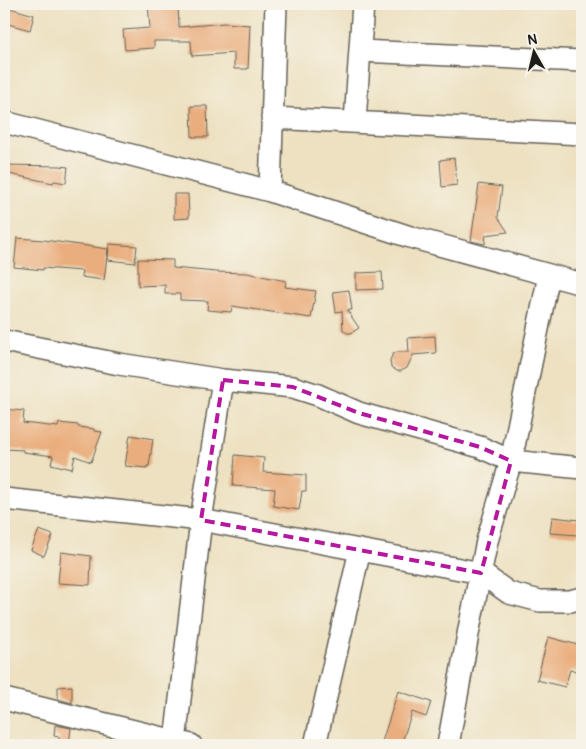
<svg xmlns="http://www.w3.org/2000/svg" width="586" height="749" viewBox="0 0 586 749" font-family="Pangolin,sans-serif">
<rect width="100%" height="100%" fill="#f7f3e8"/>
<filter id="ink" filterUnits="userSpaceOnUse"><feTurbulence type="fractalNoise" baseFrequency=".02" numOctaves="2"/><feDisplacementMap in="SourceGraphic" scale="10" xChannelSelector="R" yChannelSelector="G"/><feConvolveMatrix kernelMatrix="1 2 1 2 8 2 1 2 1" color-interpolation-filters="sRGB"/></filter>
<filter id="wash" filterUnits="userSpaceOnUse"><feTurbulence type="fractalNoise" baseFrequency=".0096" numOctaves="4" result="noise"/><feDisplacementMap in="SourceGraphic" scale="20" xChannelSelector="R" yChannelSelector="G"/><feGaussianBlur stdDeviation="1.12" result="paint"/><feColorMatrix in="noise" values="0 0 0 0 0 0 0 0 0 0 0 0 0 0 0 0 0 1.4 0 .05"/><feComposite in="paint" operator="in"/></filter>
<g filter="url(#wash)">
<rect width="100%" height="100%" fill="#ede1c1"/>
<g id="blocks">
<!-- building -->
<path fill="#eaae7e" d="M148,4H178L179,27L225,23L250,25L248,69H234V53L192,56L191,41H154V48L125,50L123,30L150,28Z
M6,7L34,15L30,30L4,23Z
M191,106H207L208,137H192Z
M454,158L457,185L442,187L440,160Z
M4,165L60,166L68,167L66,183L54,181L53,183L4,173Z
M479,184L502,187L498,217L508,232L486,235L485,244L471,241Z
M174,194H188L189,218L174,219Z
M17,238L44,240L108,249L104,280L81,277L82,271L43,268V270L14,267Z
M109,244L137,246L135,263L108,260Z
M138,259L173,260V268L216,272L247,273L286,281L285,287L316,291L311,318L232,306L231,312L207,310L208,301L180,300V294H165V285L138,286Z
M382,272L383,289L356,290V273Z
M349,290L352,310H347L359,328L351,333H347L343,330L342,311L336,312L333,292Z
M435,336L436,353L413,355L407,368L401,371H397L391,367L390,360L393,354L397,352H409L408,338Z
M4,409L24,411L23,423L58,427L59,423L78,425V427L94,429V431L102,432L91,462L75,456L72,469L51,464L53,456L23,452V450L4,449Z
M130,435L153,439L149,466H147V468L125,466Z
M235,455L264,458L263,472L306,475V491H302L299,510L273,506L275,489L233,486Z
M552,517L580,520L578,535L550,533Z
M39,530L53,535L44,556L31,550Z
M61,552L91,556L90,585L58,583Z
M548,637L582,646L576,671L570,670L565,687L537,680Z
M72,686V703L58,699V687Z
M398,691L431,702L426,717L412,712L401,745H381Z
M55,725L71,728L69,745H59V737L54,736Z"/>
</g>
</g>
<g filter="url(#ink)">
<use href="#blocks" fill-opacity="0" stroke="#656156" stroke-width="1"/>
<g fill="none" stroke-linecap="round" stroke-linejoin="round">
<!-- street casing -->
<g stroke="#656156" stroke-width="24">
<path id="street" d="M360,51L582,61
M272,118L582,134
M4,122L270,191L410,237L582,284
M355,122L363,4
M270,191L276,4
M4,341L119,364L223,380L293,387L318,395L359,413L480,447L511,461L582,468
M4,499L201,520L481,573L509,593L540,601H570L582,598
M4,699L191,745
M175,742L201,520L223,380
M315,745L360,550
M448,745L469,629L487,541L511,461L549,275"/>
</g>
<!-- street -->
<use href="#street" stroke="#fff" stroke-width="21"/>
</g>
</g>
<!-- marked area -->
<path fill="none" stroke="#b5179e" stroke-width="4" stroke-dasharray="10 6" stroke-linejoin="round" d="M223,380L293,387L359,413L480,447L511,461L481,573L201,520Z"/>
<!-- margin -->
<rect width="586" height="749" fill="none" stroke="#f7f3e8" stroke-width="20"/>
<!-- north arrow -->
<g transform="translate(534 52) rotate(352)" stroke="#f7f3e8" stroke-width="4" paint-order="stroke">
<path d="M0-4L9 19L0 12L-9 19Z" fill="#1c1c1c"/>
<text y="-8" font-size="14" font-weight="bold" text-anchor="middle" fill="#1c1c1c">N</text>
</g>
</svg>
